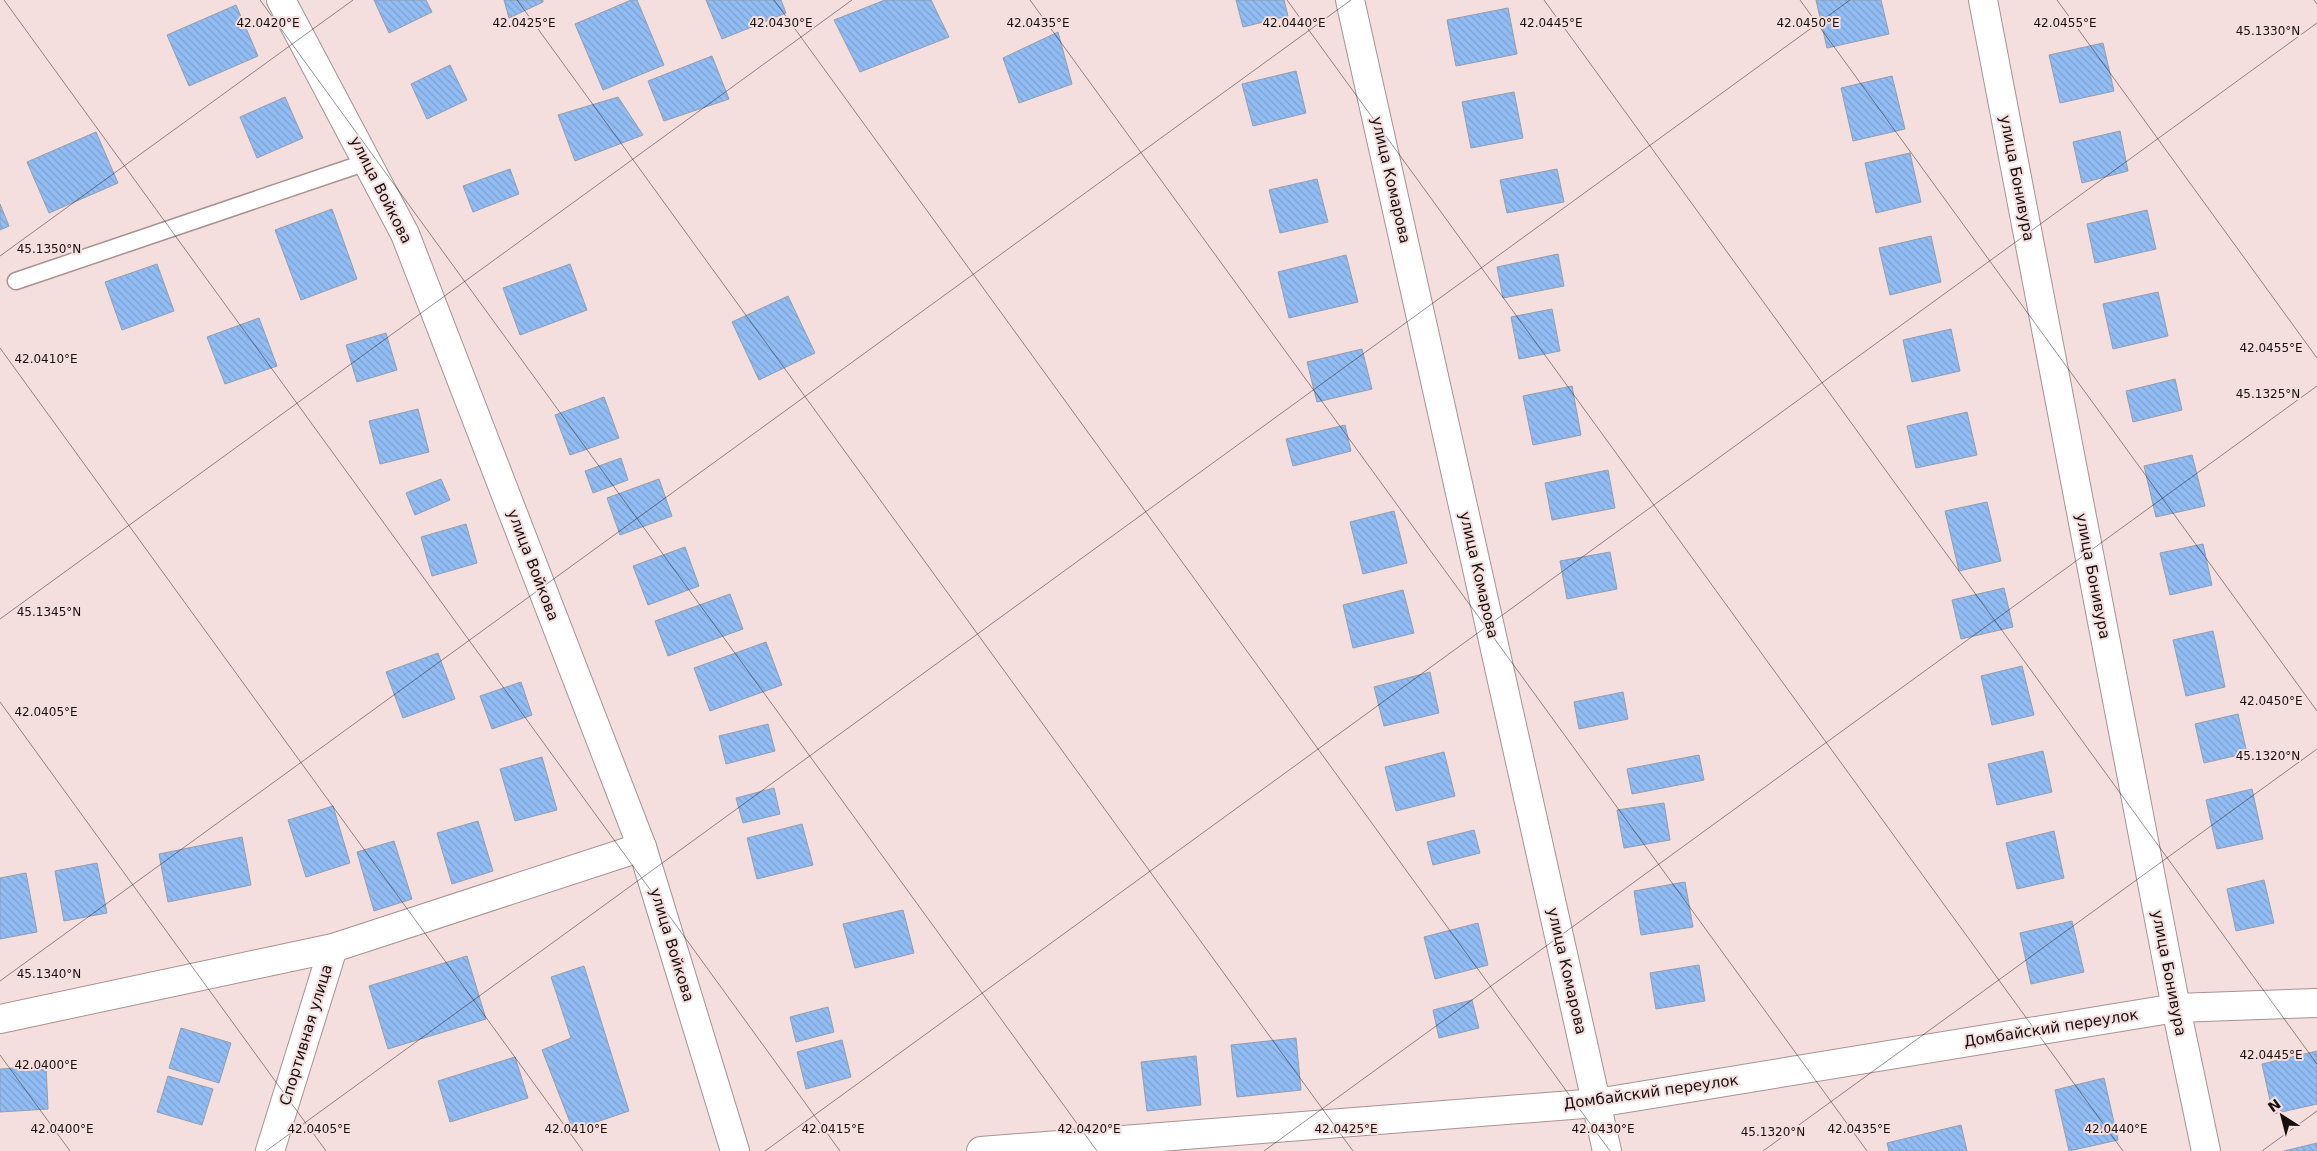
<svg xmlns="http://www.w3.org/2000/svg" width="2317" height="1151" viewBox="0 0 2317 1151" font-family="'DejaVu Sans',sans-serif">
<defs>
<pattern id="building-back-hatch" width="6" height="6" patternUnits="userSpaceOnUse" patternTransform="scale(1.25)"><rect width="6" height="6" fill="#92bdf4"/><path d="M-1 5l2 2M0 0l6 6M5-1l2 2" fill="none" stroke="#7da1d0"/></pattern>
</defs>
<rect width="100%" height="100%" fill="#f5dede"/>
<!-- building -->
<path fill="url(#building-back-hatch)" stroke="#939ead" d="M374,0H426L432,12L389,33Z
M504,0H543V2L509,18Z
M631,0H637L664,65L603,90L575,24Z
M706,0H781L786,13L722,39Z
M885,0H931L949,37L860,72L834,20Z
M1236,0H1284L1288,16L1243,27Z
M1816,0H1881L1889,34L1827,48Z
M236,5L258,56L189,86L167,35Z
M1508,8L1517,54L1456,66L1447,20Z
M1058,32L1072,84L1019,103L1003,58Z
M2103,43L2114,91L2060,103L2049,55Z
M712,56L729,99L664,121L648,81Z
M450,65L467,100L427,119L411,84Z
M1296,71L1306,113L1253,126L1242,84Z
M1892,76L1905,129L1853,141L1841,88Z
M1514,92L1523,138L1471,148L1462,102Z
M285,97L303,138L257,158L240,117Z
M618,97L643,135L575,161L558,115Z
M2120,131L2128,171L2082,183L2073,142Z
M96,132L118,183L49,213L27,162Z
M1910,153L1921,202L1876,213L1865,163Z
M510,169L519,194L473,212L463,186Z
M1557,169L1564,202L1507,213L1500,180Z
M1317,179L1328,222L1280,233L1269,190Z
M0,204L9,226L0,230Z
M332,209L357,279L301,300L275,230Z
M2147,210L2156,249L2095,263L2087,224Z
M1931,236L1941,282L1890,295L1879,248Z
M1558,254L1564,286L1503,298L1497,267Z
M1346,255L1358,302L1289,318L1278,272Z
M157,264L174,311L122,330L105,282Z
M570,264L587,310L520,335L503,288Z
M2158,292L2168,336L2113,349L2103,304Z
M788,296L815,353L759,380L732,322Z
M1552,309L1560,351L1519,359L1511,317Z
M259,318L277,366L225,384L207,337Z
M1951,329L1960,371L1912,382L1903,340Z
M386,333L397,370L357,382L346,345Z
M1362,349L1372,389L1317,402L1307,362Z
M2175,379L2182,410L2133,422L2126,391Z
M1572,386L1581,435L1533,445L1523,396Z
M604,397L619,438L570,455L555,415Z
M418,409L429,452L380,464L369,421Z
M1967,412L1977,455L1916,468L1907,426Z
M1345,425L1351,451L1293,466L1286,439Z
M2192,455L2205,506L2156,517L2144,466Z
M621,458L628,480L593,493L585,471Z
M1608,470L1615,508L1552,520L1545,483Z
M441,479L450,500L415,515L406,493Z
M659,479L672,516L620,535L607,498Z
M1987,502L2001,561L1959,571L1945,511Z
M1394,511L1407,563L1363,574L1350,522Z
M466,524L477,563L432,576L421,537Z
M2203,544L2212,585L2170,595L2160,553Z
M685,547L699,586L648,605L633,566Z
M1610,552L1617,589L1567,599L1560,561Z
M2004,588L2013,627L1961,639L1952,600Z
M1403,590L1414,633L1353,648L1343,605Z
M730,594L743,629L668,656L655,621Z
M2213,631L2225,687L2186,696L2173,640Z
M766,642L782,685L710,711L694,668Z
M438,653L455,699L403,718L386,672Z
M2022,666L2034,715L1992,725L1981,676Z
M1430,672L1439,713L1384,726L1374,687Z
M521,682L532,715L492,729L480,696Z
M1623,692L1628,719L1579,729L1574,702Z
M2238,714L2247,753L2204,763L2195,724Z
M768,724L775,751L726,764L719,736Z
M2043,751L2052,792L1997,805L1988,764Z
M1444,752L1455,796L1396,811L1385,767Z
M1699,755L1704,780L1632,794L1627,769Z
M542,757L557,810L515,821L500,769Z
M774,788L780,814L743,823L736,798Z
M2252,789L2263,839L2217,849L2206,800Z
M1664,803L1670,840L1624,848L1617,810Z
M333,806L350,863L306,877L288,820Z
M478,821L493,871L452,884L437,833Z
M802,824L813,865L757,879L747,838Z
M1474,830L1480,853L1433,865L1427,842Z
M2054,831L2064,878L2017,889L2006,843Z
M242,837L251,885L168,902L159,854Z
M394,841L412,899L374,911L357,852Z
M97,863L107,913L64,921L55,871Z
M26,873L37,932L0,939V878Z
M2264,880L2274,923L2236,931L2227,889Z
M1685,882L1693,927L1641,935L1634,891Z
M903,910L914,953L855,968L843,924Z
M2072,921L2084,972L2031,984L2020,933Z
M1478,923L1488,965L1435,979L1424,937Z
M467,956L486,1019L388,1049L369,986Z
M1699,965L1705,1001L1656,1009L1650,973Z
M584,966L629,1111L573,1130L542,1050L571,1038L551,977Z
M1472,1000L1479,1028L1439,1038L1433,1010Z
M828,1007L834,1032L796,1042L790,1017Z
M181,1028L231,1043L219,1083L169,1068Z
M1296,1038L1301,1090L1237,1097L1231,1045Z
M842,1040L851,1077L806,1089L797,1052Z
M2317,1051V1104L2273,1114L2262,1064Z
M1196,1056L1201,1105L1147,1111L1141,1062Z
M515,1057L528,1098L450,1122L438,1081Z
M46,1066L48,1109L0,1112V1069Z
M168,1076L213,1089L202,1125L157,1112Z
M2104,1078L2118,1140L2069,1151L2055,1090Z
M1961,1125L1967,1151H1889L1887,1143Z
M2317,1143V1151H2284Z"/>
<g fill="none" stroke-linecap="round" stroke-linejoin="round">
<!-- service casing -->
<g stroke="#a89392" stroke-width="19">
<path id="service" d="M16,281L367,162"/>
</g>
<!-- minor casing -->
<g stroke="#a89392" stroke-width="30">
<path id="minor" d="M1350,0L1607,1151
M1983,0L2176,1008L2206,1151
M0,1019L333,948L642,847
M270,1151L333,948
M981,1151L1597,1103L2176,1008L2317,1003"/>
</g>
<!-- tertiary casing -->
<g stroke="#a89392" stroke-width="30">
<path id="tertiary" d="M281,0L405,234L642,847L735,1151"/>
</g>
<!-- service -->
<use href="#service" stroke="#fff" stroke-width="16"/>
<!-- minor -->
<use href="#minor" stroke="#fff" stroke-width="28"/>
<!-- tertiary -->
<use href="#tertiary" stroke="#fff" stroke-width="28"/>
</g>
<!-- ticks -->
<path fill="none" stroke="#170f0f" stroke-width="1" stroke-opacity="0.45" d="M4,0L840,1151M260,0L1097,1151M517,0L1353,1151M774,0L1610,1151M1030,0L1867,1151M1287,0L2123,1151M1544,0L2317,1064M1800,0L2317,711M2057,0L2317,358M2314,0L2317,4M0,256L353,0M0,348L583,1151M0,619L852,0M0,702L326,1151M0,981L1351,0M0,1055L70,1151M266,1151L1850,0M765,1151L2317,23M1264,1151L2317,386M1763,1151L2317,749M2262,1151L2317,1111"/>
<g text-anchor="middle" stroke-width="4" stroke-linejoin="round" paint-order="stroke">
<!-- street labels -->
<g font-size="15" fill="#170f0f" stroke="#f5dede">
<text transform="translate(2017 178) rotate(79)" y="5">улица Бонивура</text>
<text transform="translate(1391 180) rotate(77)" y="5">улица Комарова</text>
<text transform="translate(381 190) rotate(63)" y="5">улица Войкова</text>
<text transform="translate(533 565) rotate(69)" y="5">улица Войкова</text>
<text transform="translate(1479 575) rotate(77)" y="5">улица Комарова</text>
<text transform="translate(2093 576) rotate(79)" y="5">улица Бонивура</text>
<text transform="translate(672 945) rotate(73)" y="5">улица Войкова</text>
<text transform="translate(1567 971) rotate(77)" y="5">улица Комарова</text>
<text transform="translate(2169 973) rotate(79)" y="5">улица Бонивура</text>
<text transform="translate(2051 1028) rotate(-9)" y="5">Домбайский переулок</text>
<text transform="translate(306 1035) rotate(-73)" y="5">Спортивная улица</text>
<text transform="translate(1651 1092) rotate(-8)" y="5">Домбайский переулок</text>
</g>
</g>
<g font-size="12" text-anchor="middle" fill="#170f0f" stroke="#f5dede" stroke-width="4" stroke-linejoin="round" paint-order="stroke">
<text x="268" y="27">42.0420°E</text>
<text x="524" y="27">42.0425°E</text>
<text x="781" y="27">42.0430°E</text>
<text x="1038" y="27">42.0435°E</text>
<text x="1294" y="27">42.0440°E</text>
<text x="1551" y="27">42.0445°E</text>
<text x="1808" y="27">42.0450°E</text>
<text x="2065" y="27">42.0455°E</text>
<text x="2268" y="35">45.1330°N</text>
<text x="49" y="253">45.1350°N</text>
<text x="2271" y="352">42.0455°E</text>
<text x="46" y="363">42.0410°E</text>
<text x="2268" y="398">45.1325°N</text>
<text x="49" y="616">45.1345°N</text>
<text x="2271" y="705">42.0450°E</text>
<text x="46" y="716">42.0405°E</text>
<text x="2268" y="760">45.1320°N</text>
<text x="49" y="978">45.1340°N</text>
<text x="2271" y="1059">42.0445°E</text>
<text x="46" y="1069">42.0400°E</text>
<text x="62" y="1133">42.0400°E</text>
<text x="319" y="1133">42.0405°E</text>
<text x="576" y="1133">42.0410°E</text>
<text x="833" y="1133">42.0415°E</text>
<text x="1089" y="1133">42.0420°E</text>
<text x="1346" y="1133">42.0425°E</text>
<text x="1603" y="1133">42.0430°E</text>
<text x="1859" y="1133">42.0435°E</text>
<text x="2116" y="1133">42.0440°E</text>
<text x="1773" y="1136">45.1320°N</text>
</g>
<!-- north arrow -->
<g transform="translate(2282 1116) rotate(324)" stroke="#f5dede" stroke-width="4" paint-order="stroke">
<path d="M0-4L9 19L0 12L-9 19Z" fill="#170f0f"/>
<text y="-8" font-size="14" font-weight="bold" text-anchor="middle" fill="#170f0f">N</text>
</g>
</svg>
